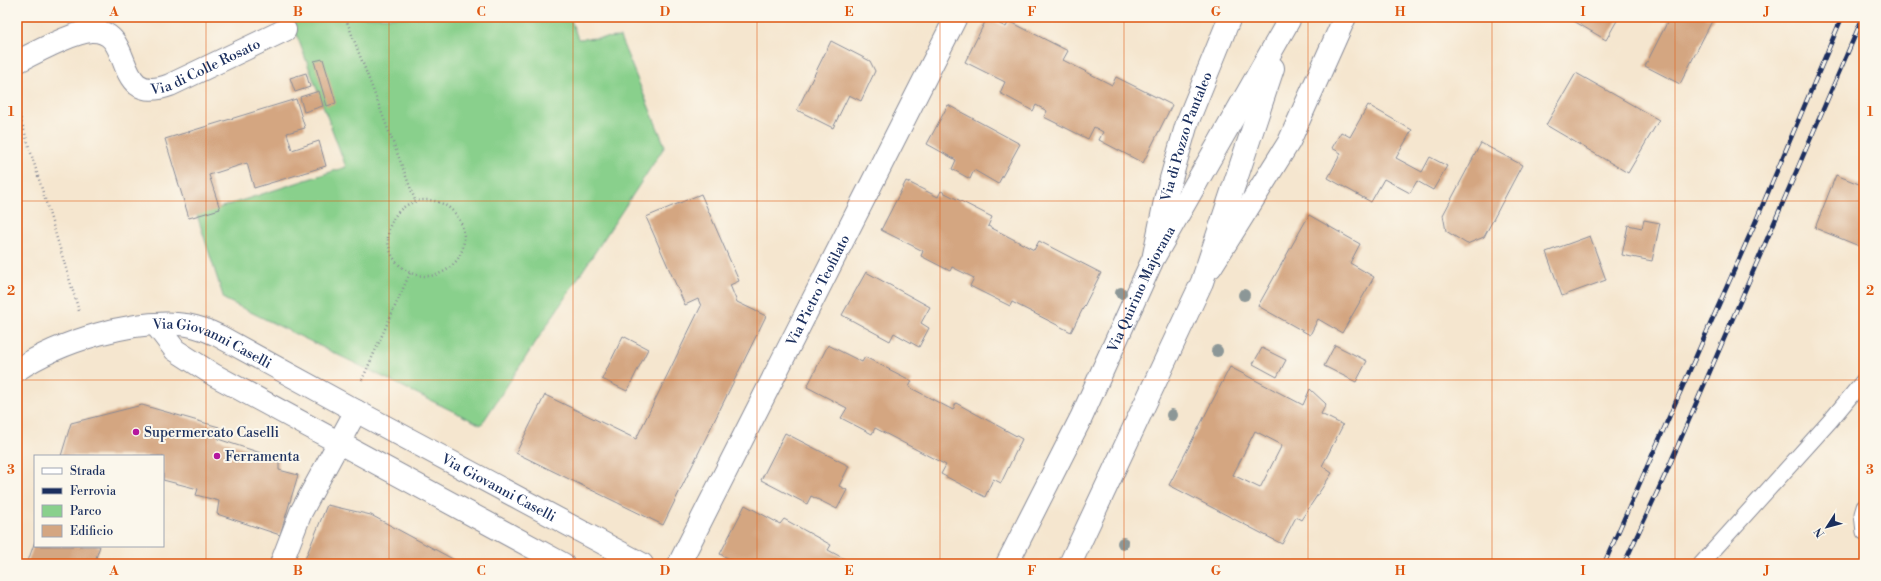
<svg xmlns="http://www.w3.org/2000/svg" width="1881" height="581" viewBox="0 0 1881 581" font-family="'Libre Bodoni',serif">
<rect width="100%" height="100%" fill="#fbf7ec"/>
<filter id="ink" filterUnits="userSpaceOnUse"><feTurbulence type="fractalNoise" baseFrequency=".025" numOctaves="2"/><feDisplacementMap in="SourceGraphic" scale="8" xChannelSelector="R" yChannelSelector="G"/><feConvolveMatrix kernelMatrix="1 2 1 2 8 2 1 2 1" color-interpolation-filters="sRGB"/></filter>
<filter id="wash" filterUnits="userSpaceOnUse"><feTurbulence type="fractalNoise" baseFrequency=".012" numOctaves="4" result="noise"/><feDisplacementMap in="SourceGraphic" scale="16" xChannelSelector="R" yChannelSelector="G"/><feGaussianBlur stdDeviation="0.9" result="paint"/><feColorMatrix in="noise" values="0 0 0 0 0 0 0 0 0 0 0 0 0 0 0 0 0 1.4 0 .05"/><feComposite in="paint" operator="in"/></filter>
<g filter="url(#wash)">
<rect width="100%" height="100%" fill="#f5e6cf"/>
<!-- green -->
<path fill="#89d08c" stroke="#528075" d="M290,17H570L578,39L620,37L665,146L481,425L224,299L197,215L346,167Z"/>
<g id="blocks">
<!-- building -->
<path fill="#d4a681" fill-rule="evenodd" d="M1567,17H1619L1606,40Z
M1670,17H1714L1680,84L1645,66Z
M987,18L1006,27L1009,21L1068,51L1063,60L1112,85L1116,77L1172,105L1143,163L1099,140L1103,132L1094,127L1088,139L1044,117L1047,111L1036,105L1033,111L1000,93L1005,82L965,62Z
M831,41L870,61L875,71L861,101L849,95L833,128L797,110Z
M323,59L336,103L327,106L314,61Z
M306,73L310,87L295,92L290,78Z
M1576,73L1659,120L1628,173L1546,125Z
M319,91L323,106L304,112L300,97Z
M296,99L305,128L287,133L292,150L319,141L326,166L254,188L247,163L209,175L220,209L189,218L165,139Z
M948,105L1020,144L998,184L974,170L970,179L952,169L956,160L927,144Z
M1368,105L1412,130L1396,158L1422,172L1430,157L1447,166L1433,190L1417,181L1410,193L1384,179L1371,202L1328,178L1341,153L1332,148L1341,132L1350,137Z
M1481,143L1522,165L1484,237L1467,244L1446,231L1443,215Z
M1836,175L1864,186V248L1815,228Z
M906,181L938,197L941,191L992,217L988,226L1034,250L1039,241L1101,273L1071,332L1012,302L1010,306L970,286L974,278L952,267L950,271L921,256L923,251L881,230Z
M701,194L739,281L730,285L737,302L766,316L663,525L516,453L545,395L636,439L701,306L698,299L685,305L646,217Z
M1309,215L1360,244L1350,263L1374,277L1342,333L1318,319L1310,335L1258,306Z
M1644,220L1660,223L1652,261L1622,255L1628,225L1642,228Z
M1590,236L1606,280L1562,296L1546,252Z
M866,272L930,307L921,323L929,328L919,347L894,333L890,341L842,315Z
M623,336L648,349L627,391L602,379Z
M828,345L862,362L865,357L912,381L909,387L953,410L956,403L1022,439L1001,483L993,479L985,497L941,474L946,465L875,428L872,434L841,418L847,408L807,387Z
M1335,345L1367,361L1356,382L1324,366Z
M1262,348L1286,360L1277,377L1253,364Z
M1230,367L1303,405L1310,389L1326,404L1321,414L1343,425L1322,466L1332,473L1301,520L1296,517L1282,544L1169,485ZM1255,431L1282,445L1260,488L1233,475Z
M142,405L219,427L218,439L279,459V470L298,475L280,535L217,514L219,501L196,495L198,489L163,480V456H61L71,423Z
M785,433L849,466L839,486L847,490L837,509L811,496L807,504L761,480Z
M327,505L371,515L462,564H303Z
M745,505L780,524L784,519L831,545L828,550L854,564H739L720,554Z
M35,541V546H100L94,564H27Z"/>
</g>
</g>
<g filter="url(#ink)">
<use href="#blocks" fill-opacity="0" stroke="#888a96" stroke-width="1"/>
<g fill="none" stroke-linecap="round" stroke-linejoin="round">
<!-- service casing -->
<g stroke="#888a96" stroke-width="17">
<path id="service" d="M1864,507L1862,514L1864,532
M1701,564L1830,421L1864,380"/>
</g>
<!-- minor casing -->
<g stroke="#888a96" stroke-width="24">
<g id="minor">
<path id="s1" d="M17,62C34,53 74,32 91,31C137,29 110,107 170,85L285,30"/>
<path d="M156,325L175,350L214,375L563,564"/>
<path id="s2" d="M17,370C59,342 136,317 187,325C198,327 209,331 219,336L356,411L642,564"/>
<path d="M281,564L301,512L356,411"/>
<path id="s3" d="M679,564L956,17"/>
</g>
</g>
<!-- tertiary casing -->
<g stroke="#888a96" stroke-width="24">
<g id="tertiary">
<path id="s4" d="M1154,255L1166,196L1187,123L1230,17"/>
<path d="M1211,267L1289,142L1345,17"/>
</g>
</g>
<!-- primary casing -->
<g stroke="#888a96" stroke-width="24">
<g id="primary">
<path id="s5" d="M1007,564L1081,418L1153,259L1289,20"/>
<path d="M1070,564L1202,282L1273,68"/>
</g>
</g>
<!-- path -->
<path stroke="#888a96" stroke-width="2.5" stroke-dasharray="1 3" stroke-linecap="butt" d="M310,21L346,19L415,200
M17,107L79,311
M388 238a38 38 0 1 1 76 0a38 38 0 1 1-76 0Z
M362,380L410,273"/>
<!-- service -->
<use href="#service" stroke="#fff" stroke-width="15"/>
<!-- minor -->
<use href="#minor" stroke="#fff" stroke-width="22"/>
<!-- tertiary -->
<use href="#tertiary" stroke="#fff" stroke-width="22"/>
<!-- primary -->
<use href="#primary" stroke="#fff" stroke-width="22"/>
<!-- rail casing -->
<g stroke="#1b2f5e" stroke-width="4.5">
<path id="rail" d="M1604,564L1755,223L1842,17
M1624,564L1666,473L1863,17"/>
</g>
<!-- rail -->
<use href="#rail" stroke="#fbf7ec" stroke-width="3" stroke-dasharray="9" stroke-linecap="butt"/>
</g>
<!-- trees -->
<g fill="#8c9797">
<circle cx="1121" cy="293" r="6"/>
<circle cx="1244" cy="295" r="6"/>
<circle cx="1217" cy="351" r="6"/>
<circle cx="1172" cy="415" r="6"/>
<circle cx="1123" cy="543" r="6"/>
</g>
</g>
<!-- grid -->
<path fill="none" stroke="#de5710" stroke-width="1" stroke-opacity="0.55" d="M206,17V564M389,17V564M573,17V564M757,17V564M940,17V564M1124,17V564M1308,17V564M1492,17V564M1675,17V564M17,201H1864M17,380H1864"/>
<!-- markers -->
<g fill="#b5179e" stroke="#fbf7ec" stroke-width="1.5">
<circle cx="136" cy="432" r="4"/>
<circle cx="217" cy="456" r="4"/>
</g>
<g text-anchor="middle" stroke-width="4" stroke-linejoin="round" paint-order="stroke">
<!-- street labels -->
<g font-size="14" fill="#1b2f5e" stroke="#fbf7ec">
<text dy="5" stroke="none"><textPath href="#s1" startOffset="230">Via di Colle Rosato</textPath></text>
<text dy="5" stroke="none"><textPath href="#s4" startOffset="123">Via di Pozzo Pantaleo</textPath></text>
<text dy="5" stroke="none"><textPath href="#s5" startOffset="306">Via Quirino Majorana</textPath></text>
<text dy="5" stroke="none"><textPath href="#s3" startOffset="307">Via Pietro Teofilato</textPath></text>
<text dy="5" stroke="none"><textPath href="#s2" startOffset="208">Via Giovanni Caselli</textPath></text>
<text dy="5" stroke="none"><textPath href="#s2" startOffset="531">Via Giovanni Caselli</textPath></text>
</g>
<!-- poi labels -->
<g font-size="14" fill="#1b2f5e" stroke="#fbf7ec" text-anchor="start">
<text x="144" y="437">Supermercato Caselli</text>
<text x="225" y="461">Ferramenta</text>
</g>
</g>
<!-- margin -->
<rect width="1881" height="581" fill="none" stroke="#fbf7ec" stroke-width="44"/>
<!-- legend -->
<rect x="34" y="455" width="130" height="92" fill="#fbf7ec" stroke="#a1a7b3"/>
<rect x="42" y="468" width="20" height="6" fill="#ffffff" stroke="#a1a7b3"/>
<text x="70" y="475" font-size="12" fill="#1b2f5e">Strada</text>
<rect x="42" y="488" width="20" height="6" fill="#1b2f5e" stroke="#a1a7b3"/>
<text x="70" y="495" font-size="12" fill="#1b2f5e">Ferrovia</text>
<rect x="42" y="505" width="20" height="12" fill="#89d08c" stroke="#a1a7b3"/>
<text x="70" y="515" font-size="12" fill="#1b2f5e">Parco</text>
<rect x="42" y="525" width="20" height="12" fill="#d4a681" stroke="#a1a7b3"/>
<text x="70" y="535" font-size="12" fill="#1b2f5e">Edificio</text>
<!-- north arrow -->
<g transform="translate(1827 527) rotate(234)" stroke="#fbf7ec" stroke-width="3" paint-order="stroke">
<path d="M0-3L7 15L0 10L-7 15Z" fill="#1b2f5e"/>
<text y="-6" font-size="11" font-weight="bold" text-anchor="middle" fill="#1b2f5e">N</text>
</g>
<rect x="22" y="22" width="1837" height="537" fill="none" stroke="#de5710" stroke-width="1.5"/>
<g font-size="13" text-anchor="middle" font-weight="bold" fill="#de5710">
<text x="114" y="16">A</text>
<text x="298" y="16">B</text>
<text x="481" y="16">C</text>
<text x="665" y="16">D</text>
<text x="849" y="16">E</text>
<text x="1032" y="16">F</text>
<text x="1216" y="16">G</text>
<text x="1400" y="16">H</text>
<text x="1583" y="16">I</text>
<text x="1767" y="16">J</text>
<text x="11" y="116">1</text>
<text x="1870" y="116">1</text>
<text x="11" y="295">2</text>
<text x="1870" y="295">2</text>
<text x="11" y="474">3</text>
<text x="1870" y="474">3</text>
<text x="114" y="575">A</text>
<text x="298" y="575">B</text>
<text x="481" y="575">C</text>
<text x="665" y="575">D</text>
<text x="849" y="575">E</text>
<text x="1032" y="575">F</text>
<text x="1216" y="575">G</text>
<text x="1400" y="575">H</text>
<text x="1583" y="575">I</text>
<text x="1767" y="575">J</text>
</g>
</svg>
